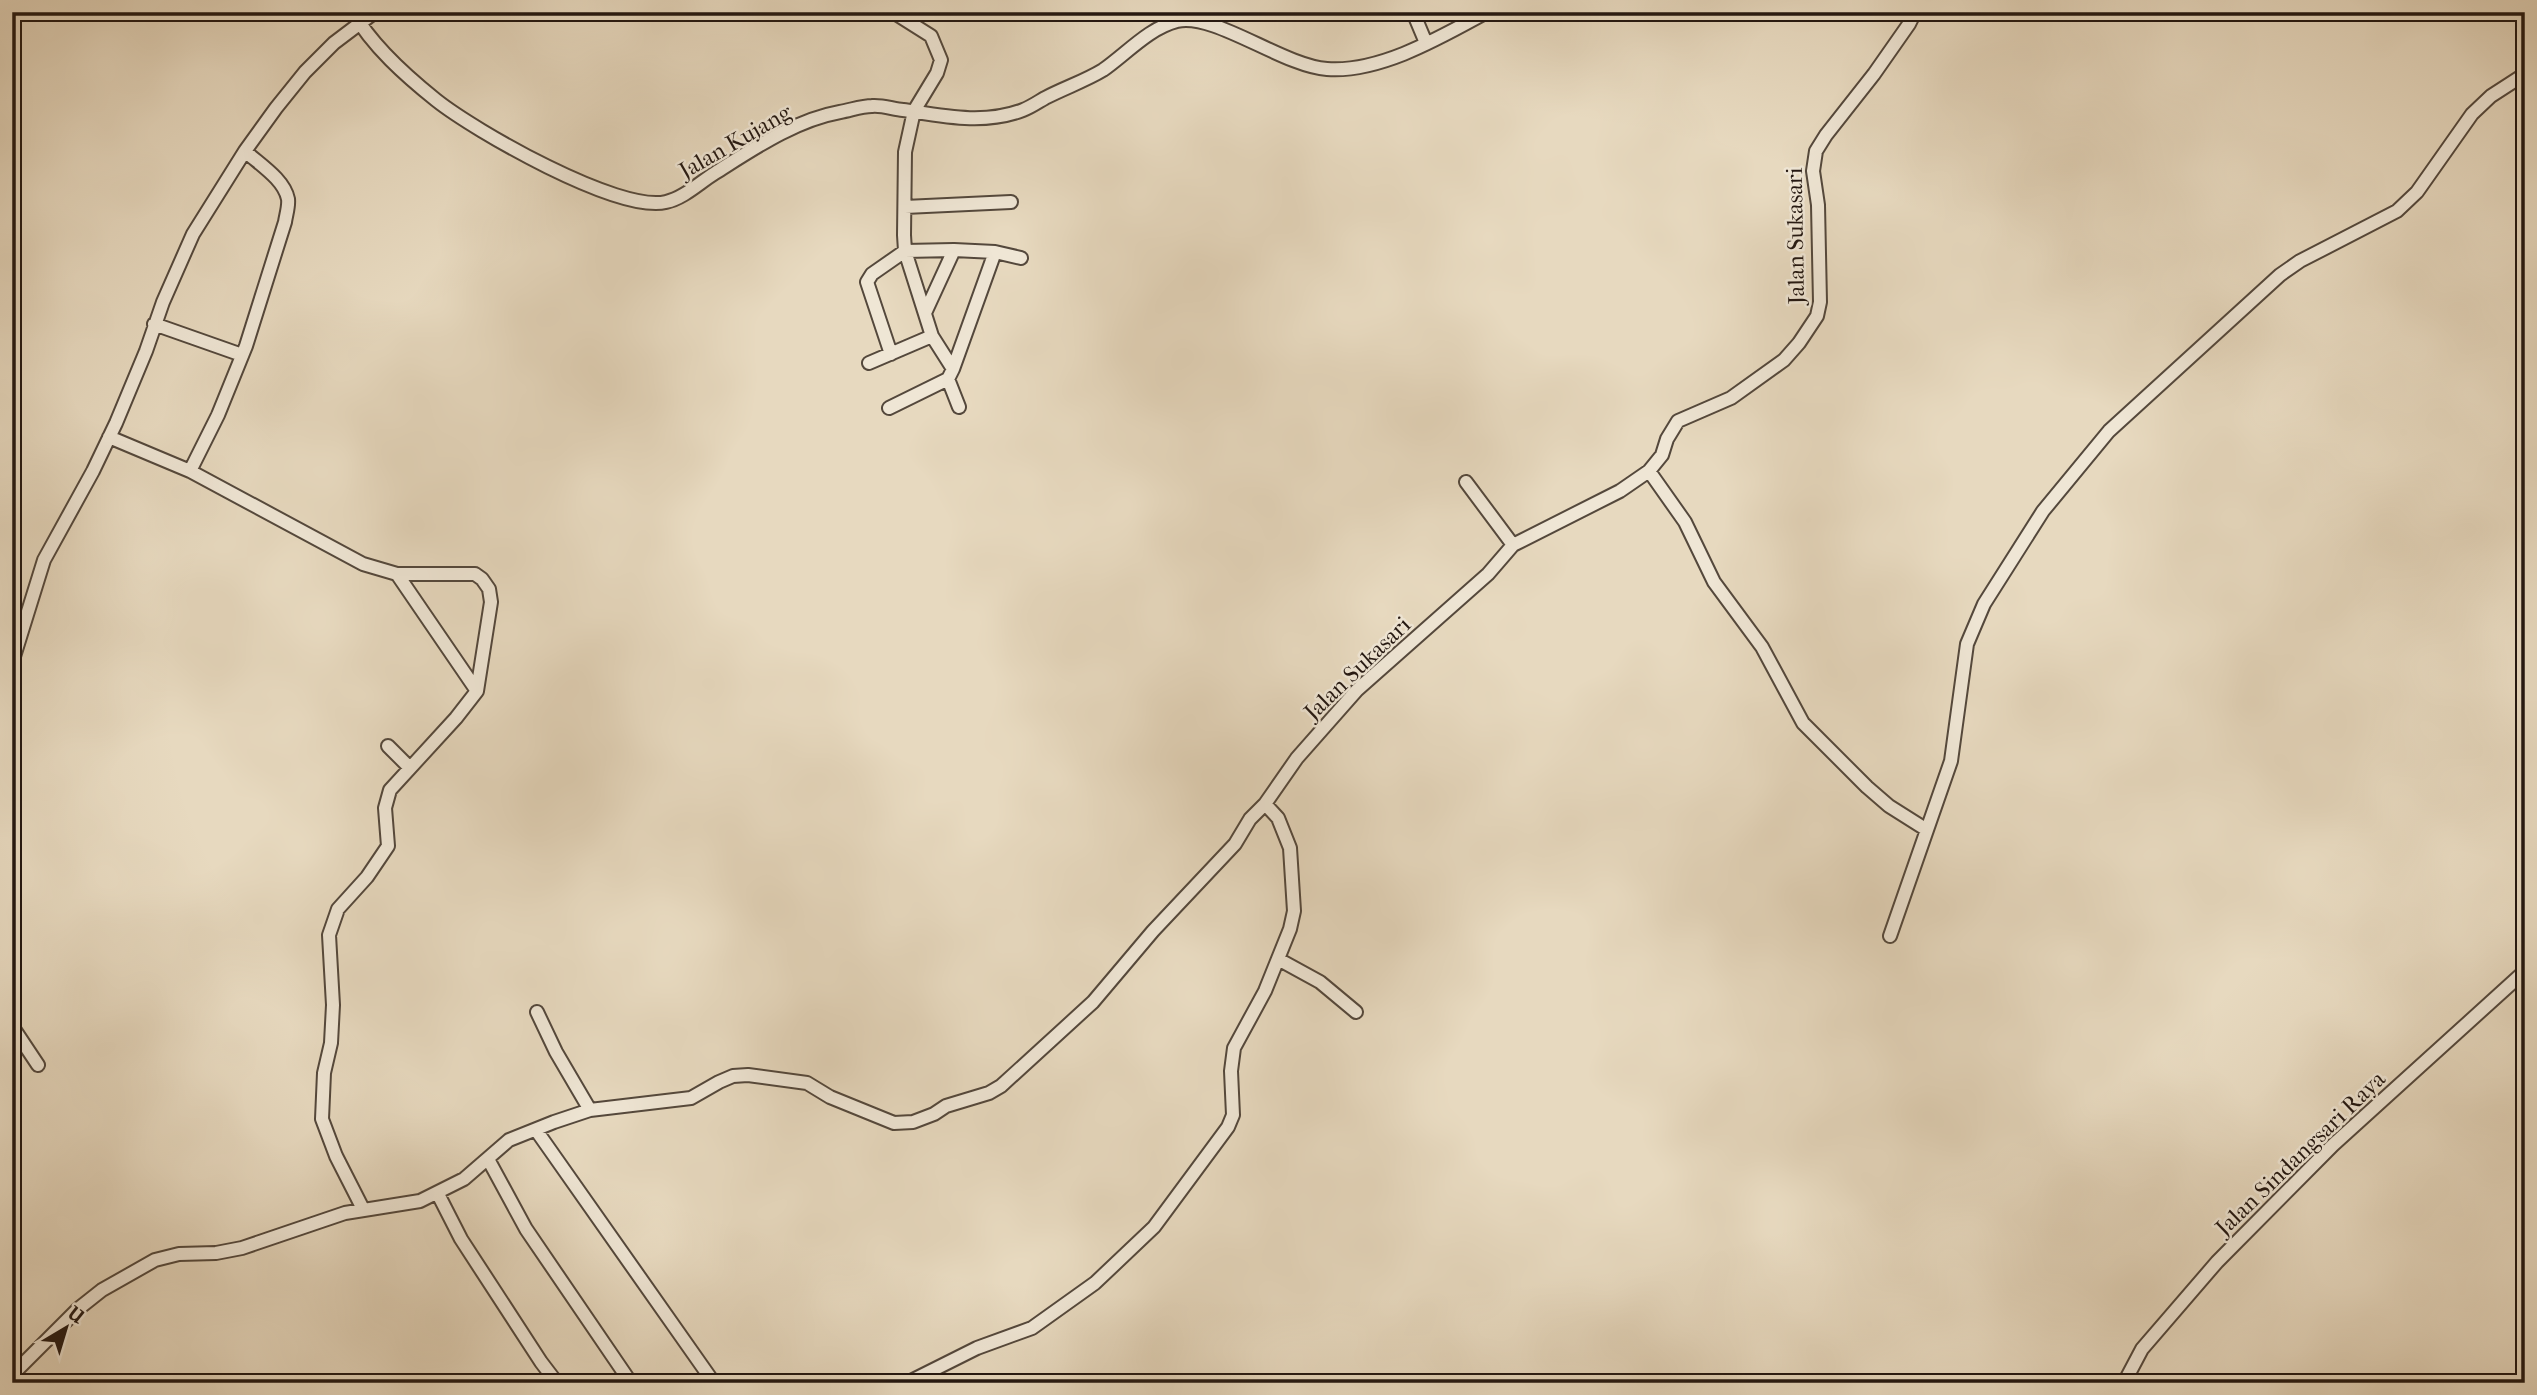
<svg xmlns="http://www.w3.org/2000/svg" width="2537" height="1395" viewBox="0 0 2537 1395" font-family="'IM FELL French Canon',serif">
<rect width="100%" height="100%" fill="#e7d9bf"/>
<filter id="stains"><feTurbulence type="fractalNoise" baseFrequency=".00286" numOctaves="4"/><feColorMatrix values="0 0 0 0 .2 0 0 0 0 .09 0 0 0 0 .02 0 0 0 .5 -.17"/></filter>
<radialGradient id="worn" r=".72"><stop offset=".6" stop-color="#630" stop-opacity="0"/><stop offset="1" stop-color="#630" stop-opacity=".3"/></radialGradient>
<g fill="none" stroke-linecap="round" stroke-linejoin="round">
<!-- street casing -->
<g stroke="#54483c" stroke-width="16">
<path id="street" d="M353,12C372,46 406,76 436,100C475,131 618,213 666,202C684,198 699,183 715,173C753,149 795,120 840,112C851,110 862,106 872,106C882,105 893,109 903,110C943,116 984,125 1023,110C1031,107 1038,102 1045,98C1064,88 1085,81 1103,70C1126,54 1149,28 1177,21C1214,12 1283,66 1327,69C1380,73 1441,37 1487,12
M893,12L931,36L941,60L937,73L914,111L905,152L904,235L905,251L932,336L953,369L948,379L959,407
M1413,12L1426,43
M905,207L1011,202
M954,250L995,252L1021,258
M154,324L242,355
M891,354L867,282L872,274L905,251L954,250L925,313
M869,363L932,336
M953,369L995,252
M889,408L948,379
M109,437L190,471L363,564L397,574H475L482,579L489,589L491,602L477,691L456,718L390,790L385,808L388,846L367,877L338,909L329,935L333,1005L331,1043L324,1073L322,1119L336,1156L363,1209
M190,471L218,415L246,346L285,222C286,215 289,206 288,199C284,179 259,164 245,151
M1649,471L1685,522L1714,582L1762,647L1803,723L1867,787L1889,806L1927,830
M1466,482L1513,545
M397,574L477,691
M12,663L44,560L93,471L116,423L146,351L163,302L193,234L245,151L276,108L305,72L334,43L375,12
M388,746L410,768
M1890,936L1951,761L1967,644L1984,604L2043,511L2109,431L2280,275L2300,261L2397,211L2417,192L2472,114L2491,96L2525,74
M1278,959L1320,982L1356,1012
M537,1012L556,1052L590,1110
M12,1026L38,1065
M536,1130L714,1383
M488,1159L526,1229L631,1383
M438,1194L461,1239L541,1362L557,1383
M12,1375L78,1309L102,1290L155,1260L179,1254L216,1253L242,1248L345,1213L420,1201L464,1179L509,1140L554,1122L590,1110L691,1098L719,1082L733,1076L748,1075L807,1083L830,1097L894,1123L913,1122L934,1114L946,1106L989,1093L1001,1086L1093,1002L1153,931L1235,844L1250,819L1265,804
M907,1383L977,1348L1032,1328L1095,1283L1154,1227L1228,1127L1233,1115L1231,1071L1234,1048L1265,991L1290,929L1294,911L1290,848L1278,818L1265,804L1297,758L1357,690L1488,574L1513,545L1620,491L1649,471L1662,455L1667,439L1678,421L1731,398L1784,360L1799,343L1817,316L1820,302L1818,205L1813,171L1816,151L1826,135L1874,74L1909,24L1915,12
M2124,1383L2142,1349L2217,1262L2333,1145L2525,971"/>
</g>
<!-- street -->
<use href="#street" stroke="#efe6d5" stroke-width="12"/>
</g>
<g text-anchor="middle" stroke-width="5" stroke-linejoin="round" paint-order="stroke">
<!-- street labels -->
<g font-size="23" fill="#231711" stroke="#efe6d5">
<text transform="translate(735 141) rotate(-30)" y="8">Jalan Kujang</text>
<text transform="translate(1795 236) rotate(-91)" y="8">Jalan Sukasari</text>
<text transform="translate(1357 668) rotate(-44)" y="8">Jalan Sukasari</text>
<text transform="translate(2300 1153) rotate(-44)" y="8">Jalan Sindangsari Raya</text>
</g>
</g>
<!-- margin -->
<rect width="2537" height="1395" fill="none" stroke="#e7d9bf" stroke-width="42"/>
<rect x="14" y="14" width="2509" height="1367" fill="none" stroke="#231711" stroke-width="3.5"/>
<rect x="21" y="21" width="2495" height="1353" fill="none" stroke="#231711" stroke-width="2"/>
<!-- north arrow -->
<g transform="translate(66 1328) rotate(38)" stroke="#efe6d5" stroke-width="5" paint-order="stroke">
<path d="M0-5L12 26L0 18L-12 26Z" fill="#231711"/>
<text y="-10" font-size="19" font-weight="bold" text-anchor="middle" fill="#231711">U</text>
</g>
<rect width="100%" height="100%" filter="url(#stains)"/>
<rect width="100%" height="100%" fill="url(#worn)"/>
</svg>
